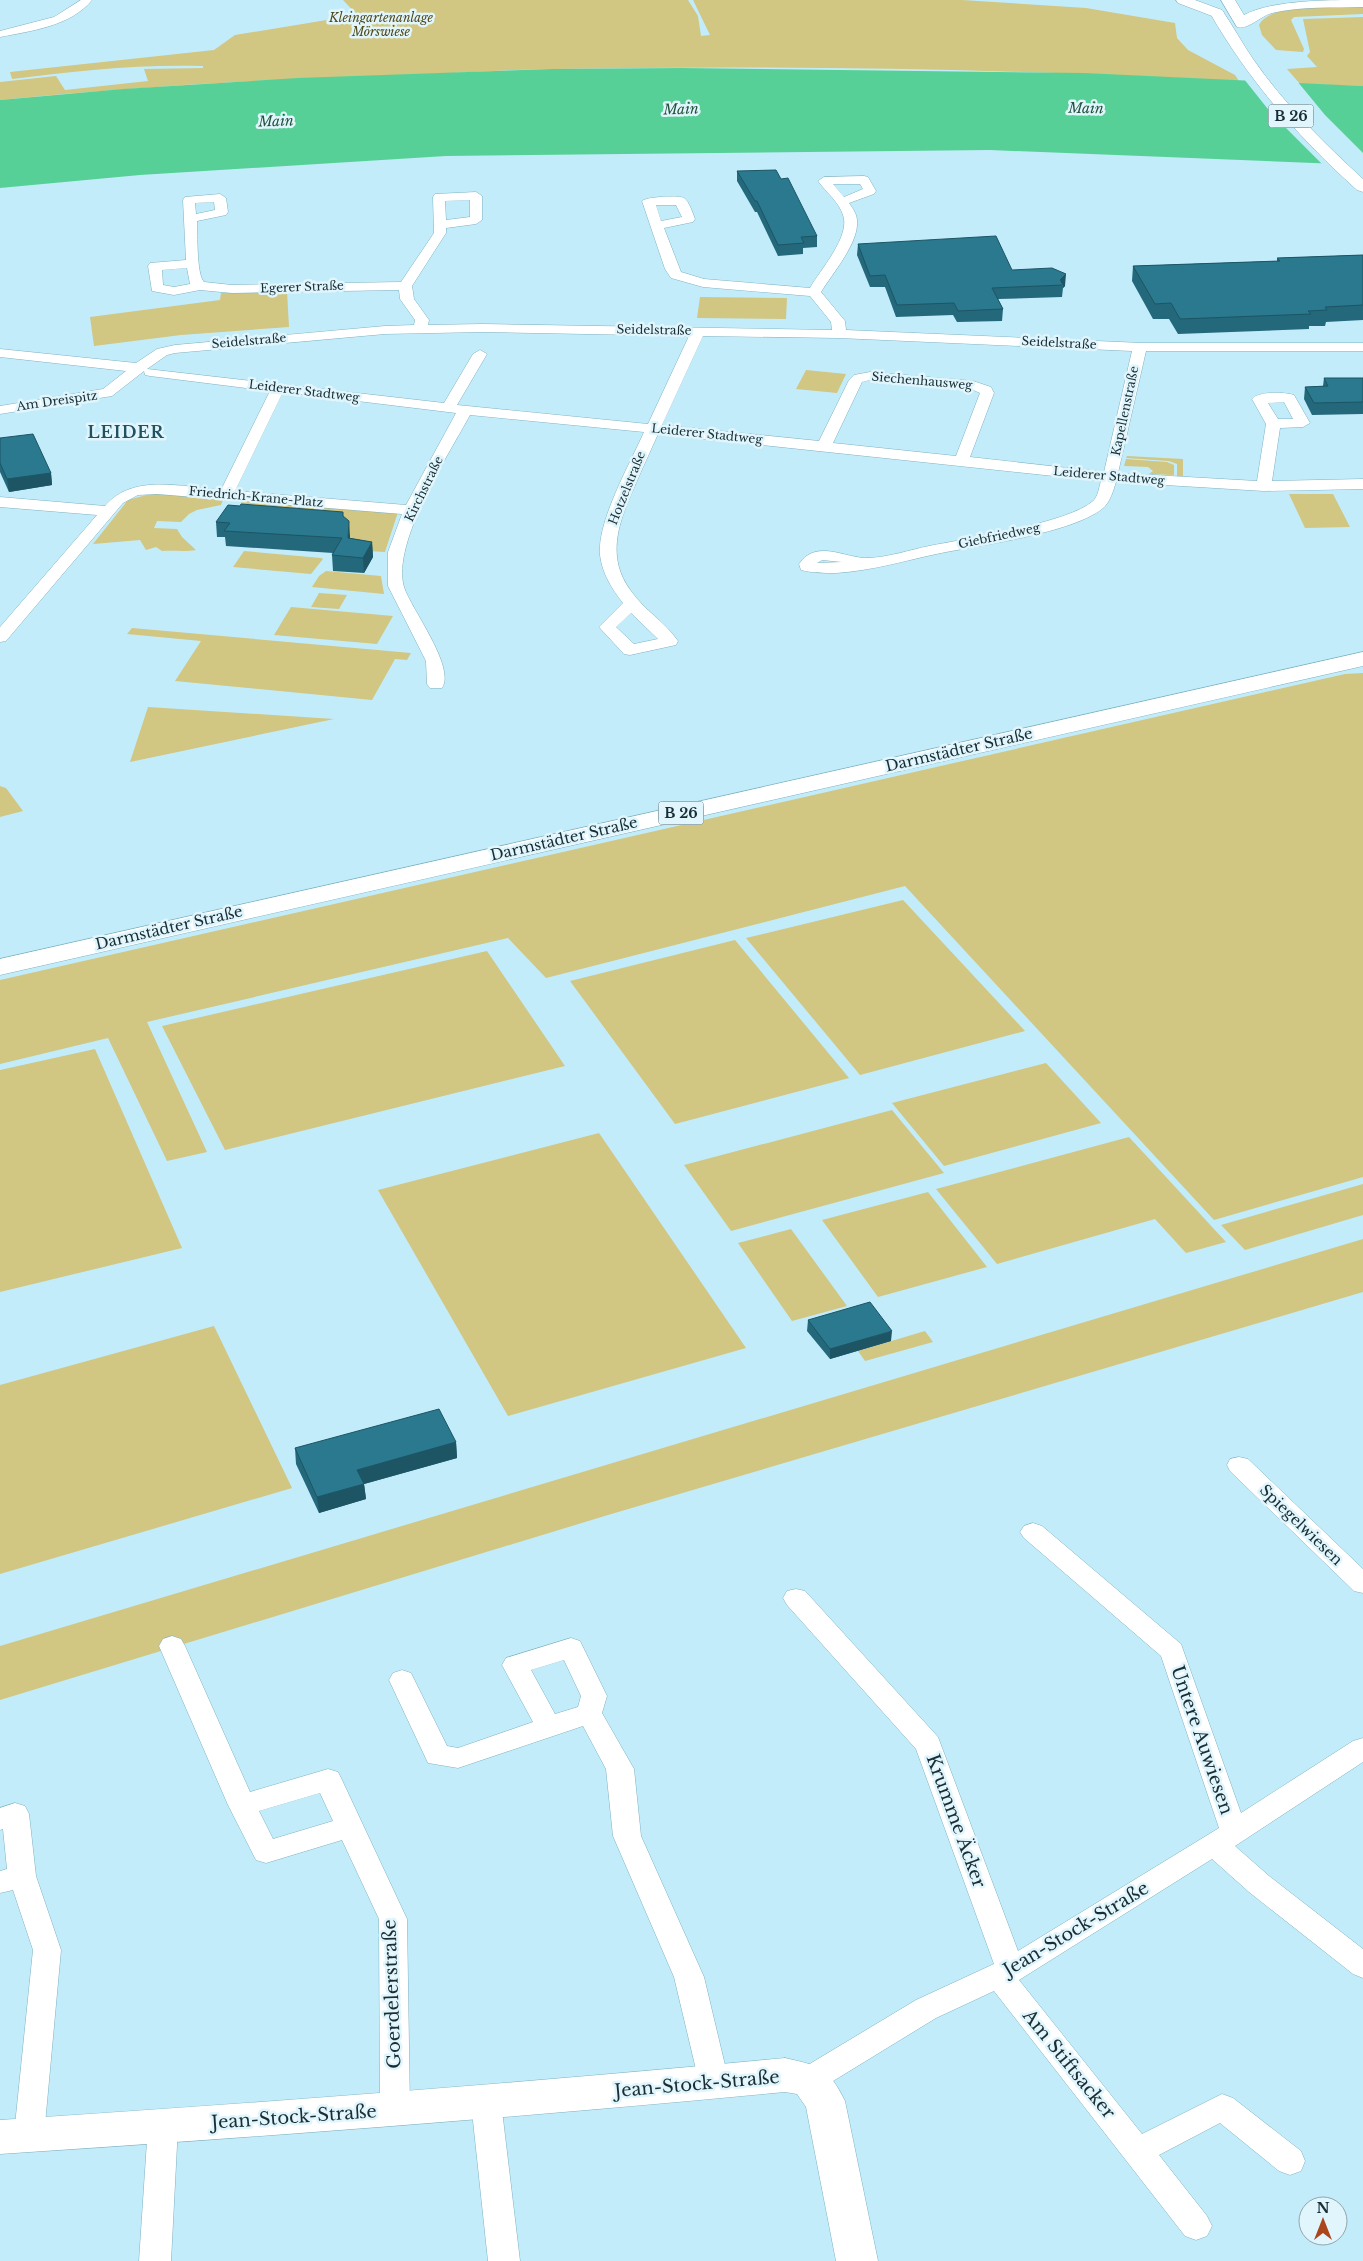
<svg xmlns="http://www.w3.org/2000/svg" width="1363" height="2261" viewBox="0 0 1363 2261" font-family="'Libre Baskerville',serif">
<rect width="100%" height="100%" fill="#c3ecfa"/>
<!-- green -->
<path fill="#d1c682" d="M343,0H688L698,16L701,36L710,35L693,0H962L1086,8L1175,23L1177,38L1188,50L1235,75L1239,81C1011,69 782,65 554,69C481,70 408,76 336,78C224,81 112,89 0,100V82L56,76L65,90L148,81L144,69L203,68V66C139,64 75,71 12,79L10,72L214,50L235,35L357,15Z
M1363,7V14L1294,17L1291,20L1304,49L1303,52L1276,50L1262,35L1259,25C1272,1 1338,7 1363,7Z
M1363,17V86L1300,84L1287,69L1317,67L1307,56L1310,52L1303,19Z
M287,291L289,327L181,335L94,346L90,317L220,300L221,293Z
M700,297L787,298L786,319L697,318Z
M806,370L846,374L837,393L796,389Z
M1127,456L1183,459V476H1177V464L1169,461L1126,458Z
M1126,459L1167,462L1174,465V475L1149,474L1153,471L1148,467L1124,466Z
M154,493L398,512L385,552L331,549L243,512L241,502L223,500L221,505L197,510L189,514L181,522L157,521L154,528L177,529L182,537L196,550C184,552 174,550 162,551L156,547L146,550L140,540L93,544L128,500Z
M1289,494H1333L1350,527L1305,528Z
M244,551L321,558L323,559L311,574L233,567Z
M326,571L381,576L384,594L312,587L319,576Z
M319,593L347,595L339,609L311,607Z
M291,607L393,616L377,644L274,635Z
M132,628L411,653L407,660L395,659L372,700L175,681L201,641L127,634Z
M1363,673V1177L1214,1220L905,886L546,978L508,938L147,1022L207,1152L167,1161L108,1038L0,1064V980L1345,674Z
M148,707L334,719L130,762Z
M0,786L6,788L23,811L0,817Z
M903,900L1025,1031L860,1075L746,938Z
M735,940L849,1078L675,1124L570,981Z
M487,951L565,1066L225,1150L162,1026Z
M95,1049L182,1248L0,1292V1070Z
M1046,1063L1101,1123L944,1166L892,1103Z
M892,1110L944,1173L731,1231L684,1165Z
M599,1133L746,1348L508,1416L378,1190Z
M1129,1137L1226,1242L1186,1253L1155,1219L997,1264L936,1189Z
M1363,1184V1215L1245,1250L1221,1225Z
M928,1192L987,1267L878,1297L822,1220Z
M791,1229L847,1306L792,1321L738,1243Z
M1363,1239V1292L608,1515L0,1700V1646Z
M214,1326L292,1488L0,1574V1385Z
M925,1331L933,1342L865,1361L858,1351Z"/>
<!-- water -->
<path fill="#57d097" d="M681,68L1084,73L1363,86V165L990,150L446,156L140,175L0,188V100L123,89L298,78L552,69Z"/>
<!-- pier -->
<path fill="#c3ecfa" d="M1244,79L1297,81L1325,115L1363,153V167L1324,166L1271,113Z"/>
<g fill="none" stroke-linecap="round" stroke-linejoin="round">
<!-- street casing -->
<g stroke="#7fb2c2" stroke-width="1">
<path id="street" d="M81,0H92C71,26 31,31 0,37V31L54,17Z
M864,176L868,177L876,191L874,194L849,203C853,209 857,214 857,221C859,243 832,274 821,292L845,321L846,330L1142,343H1363V351H1146L1118,473L1257,481L1266,424L1252,399C1259,391 1284,392 1294,395L1310,423L1303,427L1280,428L1272,481L1363,479V489L1264,491L1116,482C1113,491 1110,503 1102,509C1071,533 982,545 941,553C907,560 871,571 836,573C825,573 812,573 801,570L799,564C817,538 845,559 869,558C889,557 910,550 929,546C964,539 1069,523 1093,501C1098,497 1099,487 1101,481L658,434C650,452 641,471 633,490C618,524 606,558 631,591C644,610 665,622 678,641L676,645L630,655L624,654L599,627L623,603C612,589 602,573 600,555C597,521 630,464 644,432L470,415C449,454 391,543 404,587C411,609 456,667 442,688H430L427,684L426,661L388,586V552L402,514L157,494L138,495L123,503L6,641L0,642V627L97,515L0,507V497L105,506C133,473 182,487 221,490L270,391L150,376L145,375L144,371L112,396L0,414V406L103,389L126,371L0,357V349L136,363L157,349L175,345L385,326L414,325L415,320L400,299L399,290L232,293L200,290L174,295L152,291L148,266L150,263L186,260L183,200L185,197L220,194L226,198L228,212L226,215L197,221C198,235 196,273 204,282L232,285L401,282L434,233L433,197L435,194L476,192L482,196V220L476,224L446,228V233L412,286L414,299L429,320L428,325L482,324L832,330L831,322L810,296L703,287L671,278L665,269L642,201C646,197 678,195 684,198C689,201 693,214 695,219L693,222L664,228L681,272L704,279L810,288C820,270 851,236 843,215C839,202 826,192 818,181L824,177ZM833,184H860L863,189L844,197ZM470,200V217L446,220L445,201ZM214,202L215,210L196,214L195,203ZM656,205H676L682,217L661,221ZM187,268L190,284L174,287L163,285L162,270ZM482,332L689,336L648,424L457,405L487,354L480,350L473,354L444,403L147,369L167,355L175,353L385,334ZM703,336L839,338L1132,351L1104,472L970,457L994,393L991,387L973,381L870,372L854,375L849,380L819,441L662,425ZM870,380L971,389L980,393L956,456L833,443L862,382ZM283,392L448,412L456,413L406,505L235,491ZM1284,402L1293,419H1278L1268,403ZM822,560L842,562L817,563ZM631,613L658,639L634,644L616,627Z
M1239,1457L1248,1459L1363,1569V1593L1354,1591L1230,1471L1227,1465L1230,1459Z
M1033,1523L1042,1526L1181,1644L1241,1813L1353,1741L1363,1738V1762L1235,1846L1269,1876L1363,1949V1978L1353,1974L1249,1892L1212,1859L1019,1980L1142,2134L1222,2094L1233,2098L1301,2151L1305,2161L1301,2171L1290,2175L1279,2171L1220,2123L1159,2155L1207,2216L1212,2226L1207,2236L1196,2240L1185,2236L994,1991L936,2018L820,2089L809,2093L798,2089L794,2080L798,2071L916,2000L994,1964L916,1749L787,1605L783,1598L787,1591L796,1589L805,1591L938,1737L1018,1951L1219,1828L1161,1656L1024,1538L1020,1532L1024,1526Z
M172,1636L181,1639L185,1646L250,1792L328,1769L338,1772L342,1780L407,1919L410,2110L406,2119L395,2123L384,2119L380,2110L379,1919L342,1840L266,1863L256,1860L228,1805L159,1646L163,1639ZM320,1793L333,1821L273,1839L259,1811Z
M571,1638L580,1641L607,1696L602,1713L634,1769L641,1836L704,1977L729,2082L725,2091L714,2095L703,2091L699,2082L674,1977L613,1836L606,1769L583,1726L458,1768L428,1763L389,1680L393,1673L402,1670L411,1673L447,1746L458,1748L533,1722L502,1665L506,1658ZM564,1660L581,1696L578,1707L555,1714L531,1670Z
M15,1803L25,1806L29,1814L36,1876L61,1950L44,2135L40,2144L29,2148L18,2144L14,2135L33,1950L13,1890L0,1893V1871L7,1869L3,1829L0,1830V1808Z
M486,2089L497,2093L501,2102L520,2261H488L471,2102L475,2093Z
M163,2113L174,2117L178,2126L171,2261H139L148,2126L152,2117Z"/>
</g>
<!-- secondary casing -->
<g stroke="#7fb2c2" stroke-width="1">
<path id="secondary" d="M785,2058C820,2066 828,2067 845,2101L878,2261H836L806,2107L797,2094L785,2092C524,2117 262,2137 0,2154V2120C262,2103 524,2083 785,2058Z"/>
</g>
<!-- primary casing -->
<g stroke="#7fb2c2" stroke-width="1">
<path id="primary" d="M1176,0H1195L1222,10L1224,13L1217,17L1212,16L1178,3Z
M1221,0H1235L1244,15C1272,0 1329,0 1363,0V7C1333,8 1302,6 1272,13C1260,16 1249,30 1237,27Z
M1363,652V666L0,975V959Z"/>
</g>
<!-- highway casing -->
<g stroke="#7fb2c2" stroke-width="1">
<path id="highway" d="M1217,9L1222,10C1233,26 1242,43 1253,59C1284,104 1323,142 1363,179V192L1357,190C1299,138 1249,81 1210,13Z"/>
</g>
<!-- street -->
<use href="#street" fill="#fff" fill-rule="evenodd"/>
<!-- secondary -->
<use href="#secondary" fill="#fff" fill-rule="evenodd"/>
<!-- primary -->
<use href="#primary" fill="#fff" fill-rule="evenodd"/>
<!-- highway -->
<use href="#highway" fill="#fff" fill-rule="evenodd"/>
</g>
<!-- wall -->
<path fill="#24687b" d="M737,171L817,236V247L803,248V254L778,256L757,212H755L737,181Z
M858,244L1012,270L1065,286L1063,288L1062,297L998,299L1003,309L1002,321L957,322L953,315L896,317L885,287H870L857,255Z
M1363,255V320L1326,322L1325,326H1309V329L1178,334L1169,319H1153L1132,281L1133,266L1277,261V258Z
M1324,378H1363V414L1312,415L1304,399L1305,387L1323,386Z
M0,438L51,473L52,485L9,492L0,472Z
M343,516L350,538L372,542L373,557L364,573L333,571L332,555L333,553L226,546L225,537H217L216,522Z
M808,1320L891,1341L830,1359L807,1331Z
M456,1442L457,1458L364,1484L366,1499L319,1513L296,1464L295,1448Z"/>
<!-- shaded-wall -->
<path fill="#1d5564" d="M1066,274L1065,286L1063,288V285L1060,280Z
M51,473L52,485L9,492L7,479Z
M349,521L350,536V553L348,538Z
M372,542L373,557L364,573L363,558Z
M892,1331L891,1341L830,1359V1349Z
M456,1442L457,1458L364,1484L366,1499L319,1513L317,1497L357,1470Z"/>
<!-- building -->
<path fill="#2a798f" stroke="#1d5564" d="M776,170L781,179L788,178L817,236L801,237L804,243L778,245L757,201H755L737,171Z
M996,236L1012,270L1052,268L1066,274L1060,280L1063,285L992,288L1003,309L958,311L954,303L897,305L885,275L870,276L858,244Z
M1363,255V305L1325,307L1327,310L1308,311L1311,314L1180,319L1171,303L1155,304L1133,266L1280,261L1277,258Z
M1324,378H1363V402L1314,403L1305,387L1328,386Z
M33,434L51,473L7,479L0,463V438Z
M241,504L343,512V516L349,521L348,538L372,542L363,558L332,555L342,538L224,531L230,523L216,522L228,505L240,506Z
M870,1302L892,1331L830,1349L808,1320Z
M439,1409L456,1442L357,1470L364,1484L317,1497L295,1448Z"/>
<g text-anchor="middle" stroke-width="5" stroke-linejoin="round" paint-order="stroke">
<!-- far-park labels -->
<g font-size="12" font-style="italic" fill="#4f4718" stroke="#e1f5fc">
<text x="381" y="22">Kleingartenanlage<tspan x="381" dy="14">Mörswiese</tspan></text>
</g>
<!-- far-street labels -->
<g font-size="12" fill="#182d34" stroke="#e1f5fc">
<text transform="translate(302 287) rotate(-2)" y="4">Egerer Straße</text>
<text transform="translate(654 330) rotate(1)" y="4">Seidelstraße</text>
<text transform="translate(249 341) rotate(-5)" y="4">Seidelstraße</text>
<text transform="translate(1059 343) rotate(3)" y="4">Seidelstraße</text>
<text transform="translate(922 381) rotate(5)" y="4">Siechenhausweg</text>
<text transform="translate(304 391) rotate(7)" y="4">Leiderer Stadtweg</text>
<text transform="translate(57 401) rotate(-8)" y="4">Am Dreispitz</text>
<text transform="translate(1125 411) rotate(-78)" y="4">Kapellenstraße</text>
<text transform="translate(707 434) rotate(6)" y="4">Leiderer Stadtweg</text>
<text transform="translate(1109 476) rotate(5)" y="4">Leiderer Stadtweg</text>
<text transform="translate(627 488) rotate(-68)" y="4">Hotzelstraße</text>
<text transform="translate(424 489) rotate(-64)" y="4">Kirchstraße</text>
<text transform="translate(256 497) rotate(5)" y="4">Friedrich-Krane-Platz</text>
<text transform="translate(999 536) rotate(-12)" y="4">Giebfriedweg</text>
</g>
<!-- far-water labels -->
<g font-size="14" font-style="italic" fill="#21523a" stroke="#e1f5fc">
<text transform="translate(1086 108) rotate(1)" y="5">Main</text>
<text transform="translate(681 109) rotate(-2)" y="5">Main</text>
<text transform="translate(276 121) rotate(-2)" y="5">Main</text>
</g>
<!-- shield labels -->
<g fill="#e1f5fc" stroke="#546970" stroke-width="1">
<rect x="1268.5" y="104.5" width="45" height="23" rx="4"/>
<rect x="658.5" y="801.5" width="45" height="23" rx="4"/>
</g>
<g font-size="14" font-weight="bold" fill="#182d34">
<text x="1291" y="121">B 26</text>
<text x="681" y="818">B 26</text>
</g>
<!-- street labels -->
<g font-size="15" fill="#182d34" stroke="#e1f5fc">
<text transform="translate(959 750) rotate(-13)" y="5">Darmstädter Straße</text>
<text transform="translate(564 839) rotate(-13)" y="5">Darmstädter Straße</text>
<text transform="translate(169 928) rotate(-13)" y="5">Darmstädter Straße</text>
<text transform="translate(1301 1525) rotate(44)" y="5">Spiegelwiesen</text>
</g>
<!-- far-district labels -->
<g font-size="16" font-weight="bold" letter-spacing="1" fill="#205261" stroke="#e1f5fc">
<text x="126" y="438">LEIDER</text>
</g>
<!-- near-street labels -->
<g font-size="18" fill="#182d34" stroke="#e1f5fc">
<text transform="translate(1202 1740) rotate(71)" y="6">Untere Auwiesen</text>
<text transform="translate(956 1821) rotate(70)" y="6">Krumme Äcker</text>
<text transform="translate(1076 1929) rotate(-31)" y="6">Jean-Stock-Straße</text>
<text transform="translate(392 1994) rotate(-92)" y="6">Goerdelerstraße</text>
<text transform="translate(1069 2064) rotate(51)" y="6">Am Stiftsacker</text>
<text transform="translate(697 2084) rotate(-5)" y="6">Jean-Stock-Straße</text>
<text transform="translate(294 2117) rotate(-4)" y="6">Jean-Stock-Straße</text>
</g>
</g>
<!-- north arrow -->
<g transform="translate(1323 2221)"><circle r="24" fill="#e1f5fc" stroke="#91a5ac"/>
<path d="M0-4L9 19L0 12L-9 19Z" fill="#ab451c"/>
<text y="-8" font-size="14" font-weight="bold" text-anchor="middle" fill="#182d34">N</text>
</g>
</svg>
